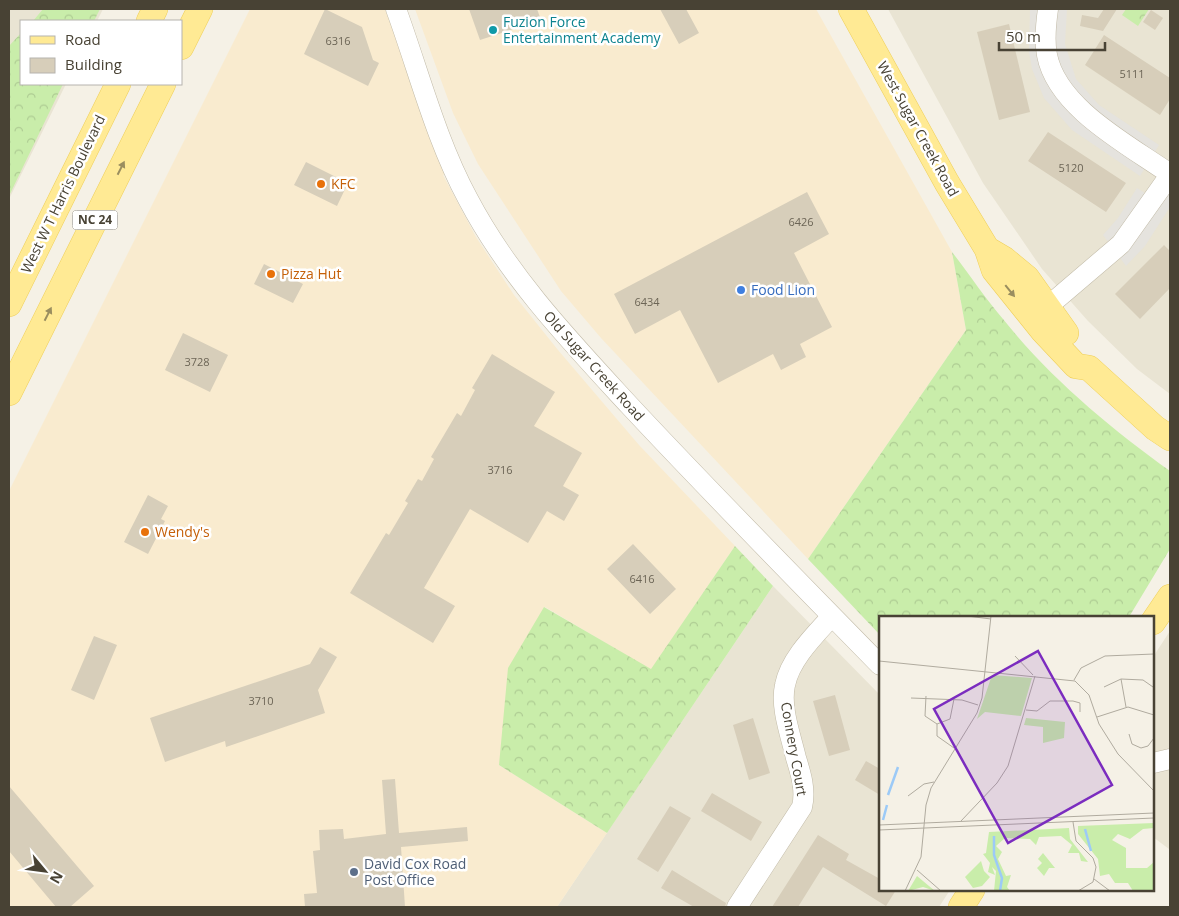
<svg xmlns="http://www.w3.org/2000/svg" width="1179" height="916" viewBox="0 0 1179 916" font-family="'Open Sans',sans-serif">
<defs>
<pattern id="forest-crowns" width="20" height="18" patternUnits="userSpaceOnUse" patternTransform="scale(1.25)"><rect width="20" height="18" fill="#c9edaa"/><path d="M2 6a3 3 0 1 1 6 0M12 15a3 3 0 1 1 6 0" fill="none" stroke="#aecc93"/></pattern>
</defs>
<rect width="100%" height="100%" fill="#f5f1e6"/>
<!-- residential -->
<path fill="#e9e4d3" d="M9,9H103L97,21H21V84H66L9,199Z
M888,9H1170V394L1137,369L1088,321L1042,269L983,183Z
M773,586L880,695V890H950L939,907H557Z
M1170,631V907L1169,849L1153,837V657Z"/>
<!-- commercial -->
<path fill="#f9ebcf" d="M250,9H385L449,172L443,175L476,237L514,295L558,350L639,445L735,546L651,670L545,607L499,765L607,833L557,907H9V491Z
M415,9H816L952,252L966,330L808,559L601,338L561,291L478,164L453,113Z"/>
<!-- forest -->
<path fill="url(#forest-crowns)" d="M43,9H100L94,21H33Z
M1126,9H1149L1138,26L1122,15Z
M21,33V84H63L9,196V46Z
M952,252C969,274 985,298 1003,319C1050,378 1109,427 1170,471V549L1129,617H880V635L808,559L966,330Z
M735,546L773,586L607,833L499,765L508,668L544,607L651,669Z"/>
<!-- parking -->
<path fill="#e5e3de" d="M1030,9H1067L1065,44L1076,79L1099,105L1159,145L1140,176L1072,130L1044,98L1032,69L1029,52Z
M1170,176V207L1145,246L1126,266L1103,235L1118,218L1137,188L1148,195Z"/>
<!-- building -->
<path fill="#d7ceba" d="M325,9L362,27L373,60L379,63L368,86L304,54Z
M469,9H537L541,20L480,40Z
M660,9H686L699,33L679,44Z
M1104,9H1117L1103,31L1080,26L1082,15L1098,18Z
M1151,10L1163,18L1155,30L1143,22Z
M1009,24L1030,112L999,120L977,32Z
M1104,35L1170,78V99L1160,115L1085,65Z
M1048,132L1126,183L1106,212L1028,161Z
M306,162L348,183L337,206L294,185Z
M807,192L829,234L794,253L832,327L800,344L806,357L781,370L773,354L718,383L680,310L635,334L614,294Z
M1164,245L1170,251V288L1140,319L1115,294Z
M264,264L303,284L293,303L254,284Z
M183,333L228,355L210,392L165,370Z
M492,354L555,392L534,426L582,453L563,486L579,495L564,521L547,511L528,543L470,509L424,588L455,606L433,643L350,593L386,533L389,535L408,503L405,501L418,479L422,481L434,459L431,457L457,413L461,416L475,390L472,388Z
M148,495L168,506L161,519L165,521L148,554L124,542Z
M633,544L676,589L650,614L607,569Z
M94,636L117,645L94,700L71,690Z
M320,647L337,657L318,690L325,713L226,747L225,741L165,762L150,718L310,664Z
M835,695L850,750L829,756L813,701Z
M753,718L770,773L749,780L733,725Z
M866,761L880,769V795L855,780Z
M395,779L399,833L467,827L468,841L401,847L405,907H305L304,894L317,893L313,851L320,850L319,830L343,829L344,839L386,834L382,780Z
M9,786L94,886L70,907H56L9,851Z
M712,793L762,822L751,841L701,811Z
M670,806L691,818L658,872L637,859Z
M818,835L849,854L846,860L880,879V890H896L886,906L823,867L798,907H772Z
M672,870L726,903L725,907H694L661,888Z"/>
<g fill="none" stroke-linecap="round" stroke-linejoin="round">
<!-- minor casing -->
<g stroke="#c1baa7" stroke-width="21">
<path id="minor" d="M396,9C419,72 436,140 468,199C509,277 570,341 629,405C711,493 796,579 880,665
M1048,9C1046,23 1044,40 1047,55C1057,108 1129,145 1170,174
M1046,308L1121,244L1170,175
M1153,763L1170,759
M737,907L802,807C806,790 801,774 796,758C791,736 780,708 785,685C790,659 815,635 832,616"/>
</g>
<!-- major casing -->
<g stroke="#efcf59" stroke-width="26">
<path id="major" d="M851,9L947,183L987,249L994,270L1043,331L1076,366L1089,368L1155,428L1170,438
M149,21L155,9
M181,47L200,9
M987,249L1004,259L1027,278L1066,333
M9,304L118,84
M9,393L163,84
M1153,622L1170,597
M961,907L972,890"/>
</g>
<!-- minor -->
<use href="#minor" stroke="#fff" stroke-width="20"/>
<!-- major -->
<use href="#major" stroke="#ffea94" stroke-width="25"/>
</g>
<!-- one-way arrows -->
<defs><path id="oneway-solid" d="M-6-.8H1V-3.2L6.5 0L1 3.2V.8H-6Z" transform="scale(1.25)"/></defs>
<g fill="#9a8e5f">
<use href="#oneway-solid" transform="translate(121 168) rotate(-63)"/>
<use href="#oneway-solid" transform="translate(1010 291) rotate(51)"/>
<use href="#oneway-solid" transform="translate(48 314) rotate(-63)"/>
</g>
<!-- markers -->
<circle fill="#0f9aa8" stroke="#fff" stroke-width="2" cx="493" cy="30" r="5"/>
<g fill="#e8710a" stroke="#fff" stroke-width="2">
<circle cx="321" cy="184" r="5"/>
<circle cx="271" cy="274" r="5"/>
<circle cx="145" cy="532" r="5"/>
</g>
<circle fill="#3f7fe0" stroke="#fff" stroke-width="2" cx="741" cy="290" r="5"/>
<circle fill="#5c6f8a" stroke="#fff" stroke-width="2" cx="354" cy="872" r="5"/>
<g text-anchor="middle" stroke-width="5" stroke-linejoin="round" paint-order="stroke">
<!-- number labels -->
<g font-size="11" fill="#6c6556">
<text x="338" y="45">6316</text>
<text x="1132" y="78">5111</text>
<text x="1071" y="172">5120</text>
<text x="801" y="226">6426</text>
<text x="647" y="306">6434</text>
<text x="197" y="366">3728</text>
<text x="500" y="474">3716</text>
<text x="642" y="583">6416</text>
<text x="261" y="705">3710</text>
</g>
<!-- shield labels -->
<rect fill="#fff" stroke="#7f7b71" stroke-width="1" x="72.5" y="210.5" width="45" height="19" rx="4"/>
<g font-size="12" font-weight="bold" fill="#484234">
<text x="95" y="224">NC 24</text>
</g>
<!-- culture labels -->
<g font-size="14" fill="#0d838f" stroke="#fff" text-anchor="start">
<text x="503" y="27">Fuzion Force<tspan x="503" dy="16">Entertainment Academy</tspan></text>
</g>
<!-- street labels -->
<g font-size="14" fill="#484234" stroke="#fff">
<text transform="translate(918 129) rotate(61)" y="5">West Sugar Creek Road</text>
<text transform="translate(63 194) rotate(-64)" y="5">West W T Harris Boulevard</text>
<text transform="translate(594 366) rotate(48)" y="5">Old Sugar Creek Road</text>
<text transform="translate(794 749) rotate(80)" y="5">Connery Court</text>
</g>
<!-- food labels -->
<g font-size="14" fill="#c56008" stroke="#fff" text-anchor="start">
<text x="331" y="189">KFC</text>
<text x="281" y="279">Pizza Hut</text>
<text x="155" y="537">Wendy's</text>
</g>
<!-- shop labels -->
<g font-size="14" fill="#366cbe" stroke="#fff" text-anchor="start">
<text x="751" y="295">Food Lion</text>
</g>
<!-- service labels -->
<g font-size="14" fill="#4e5e75" stroke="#fff" text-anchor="start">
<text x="364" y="869">David Cox Road<tspan x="364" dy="16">Post Office</tspan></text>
</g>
</g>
<!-- overview -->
<g transform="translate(879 616)">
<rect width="275" height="275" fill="#f5f1e6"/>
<path d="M113,59L153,62L142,100L106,96L98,103ZM147,102L186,106L185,122L164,127V111L145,109ZM275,207V212L264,213L251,223L239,218L233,224L247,232V252H268L275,246V275H254L249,267H236L230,258L221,260L219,243L199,218V210ZM190,212L191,223L209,246L202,245L200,237H189L193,229L182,220L160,221L157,229L151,223L126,222L117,230L123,236L119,243L127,260L132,259L128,271L131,275H115L117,255L113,251L116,259L109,256L111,247L104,238L107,237L110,216ZM164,237L176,252H170L165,260L158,252L163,247L159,243ZM102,245L105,255L111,261L103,270L94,272L86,261ZM38,260L56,275L44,271L29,275Z" fill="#c9edaa"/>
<path fill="none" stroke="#9ccaf7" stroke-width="2.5" d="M9,179L19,151M4,204L8,189M206,213L212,235M115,220V239L123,262L121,275"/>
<path fill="none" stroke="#b0ab9f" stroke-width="1" d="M88,0L112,3M136,40L154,59M0,45L196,65L210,79L220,108L239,138L275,175M242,63L247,91M195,64L202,52L226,40L275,38M225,71L242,63L264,64L274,71M47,80L46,100L58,108L71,103L75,83M32,82L83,84L99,89M147,94L158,95L171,85H194L201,87V96M218,101L249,91L275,99M58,108V120L75,132M250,118L253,128L262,132L269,130L275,122M29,180L45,168L55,166M82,205L118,167L129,150L156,60M194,206L197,225L214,242L217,251L214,266L199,275M0,209L275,197M0,214L275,202M38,254L62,275M215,263L231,275M26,275L42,241L47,189L52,172L98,97L103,82L112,0"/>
<path fill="#7b2cbf" fill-opacity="0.15" stroke="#7b2cbf" stroke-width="2.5" d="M159,35L233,169L129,227L55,93Z"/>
<rect width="275" height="275" fill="none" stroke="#484234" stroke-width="2.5"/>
</g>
<!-- border -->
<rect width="1179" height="916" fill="none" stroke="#484234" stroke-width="20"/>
<!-- legend -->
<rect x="20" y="20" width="162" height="65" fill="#ffffff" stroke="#b6b3ae"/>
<rect x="30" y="36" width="25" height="8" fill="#ffea94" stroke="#b6b3ae"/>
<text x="65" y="45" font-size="15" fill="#484234">Road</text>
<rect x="30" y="58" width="25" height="15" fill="#d7ceba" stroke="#b6b3ae"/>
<text x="65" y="70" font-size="15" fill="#484234">Building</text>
<!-- north arrow -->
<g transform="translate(45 871) rotate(119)" stroke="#ffffff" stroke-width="4" paint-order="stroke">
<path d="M0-4L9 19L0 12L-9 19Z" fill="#484234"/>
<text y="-8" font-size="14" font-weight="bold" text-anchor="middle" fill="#484234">N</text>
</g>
<!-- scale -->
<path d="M999 42v8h106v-8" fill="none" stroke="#484234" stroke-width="2.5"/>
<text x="1006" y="42" font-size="15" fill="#484234" stroke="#ffffff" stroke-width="4" paint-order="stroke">50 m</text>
</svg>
